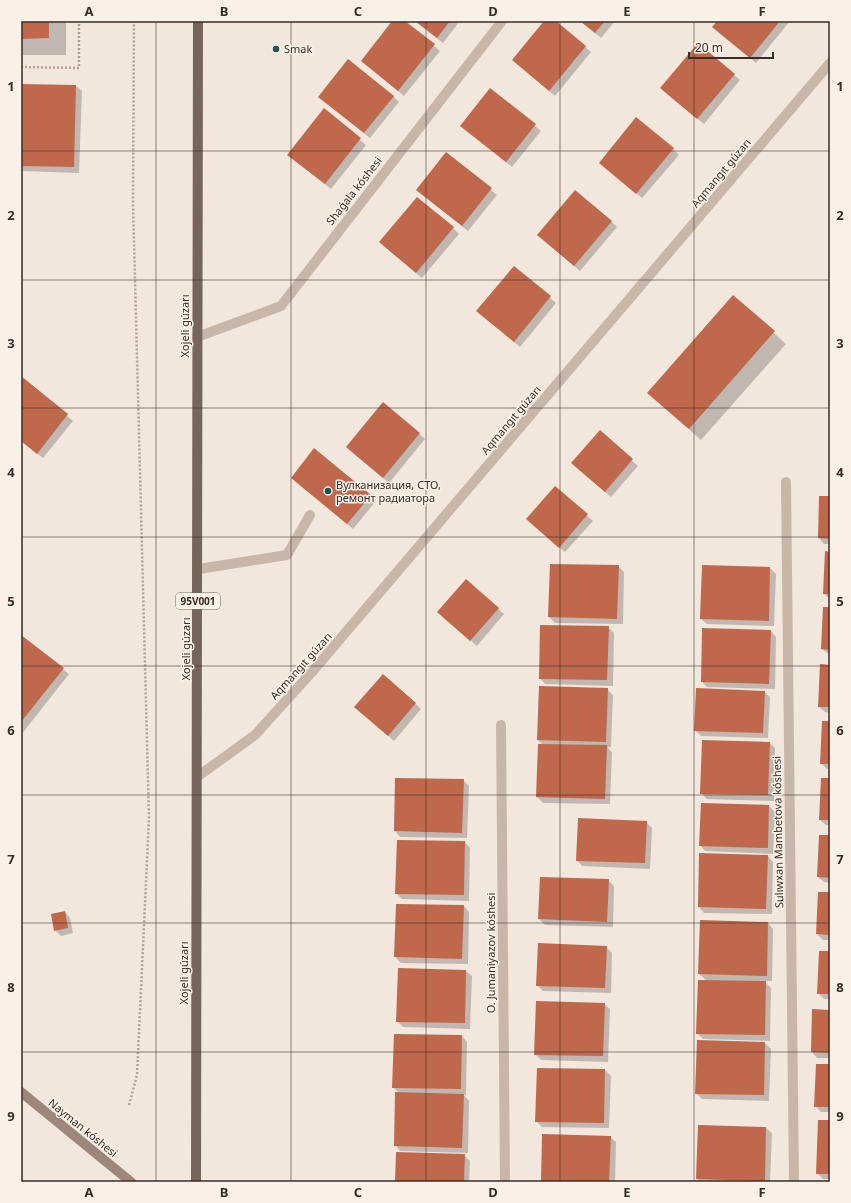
<svg xmlns="http://www.w3.org/2000/svg" width="851" height="1203" viewBox="0 0 851 1203" font-family="'Noto Sans',sans-serif">
<rect width="100%" height="100%" fill="#f1e7dc"/>
<!-- shadow -->
<path fill="#0003" d="M21,21H66V55H21Z
M393,21H403L440,51L404,96L362,61Z
M415,21H460L443,43Z
M546,21H555L591,52L555,96L513,60Z
M580,21H615L601,38Z
M719,21H790L756,63L719,33Z
M734,75L740,80L704,124L667,94Z
M21,85L76,86L82,91L79,173L21,171Z
M490,89L541,131L512,167L467,131Z
M393,96L399,102L370,138L319,97Z
M324,110L366,145L331,189L294,160Z
M673,149L679,155L642,198L606,168Z
M446,153L497,195L468,231L423,195Z
M611,221L617,227L580,271L544,240Z
M453,228L459,234L422,278L386,248Z
M514,267L556,303L520,347L483,316Z
M733,296L786,344L701,440L660,404Z
M21,378L73,421L43,458L21,441Z
M383,403L425,439L389,483L353,453Z
M600,432L638,466L611,497L578,469Z
M314,450L376,501L353,529L298,483Z
M555,487L593,521L565,552L532,524Z
M830,497V544H824L819,538Z
M830,553V599L824,594Z
M618,566L624,572L623,624L555,623L549,617Z
M770,568L776,574L774,626L707,624L701,619Z
M466,581L504,614L477,646L444,618Z
M830,608V655L822,649Z
M608,627L614,633L613,686L545,684L540,678Z
M771,631L776,637L775,689L707,687L702,682Z
M21,636L69,674L21,735Z
M830,666V713L825,712L819,707Z
M607,689L613,695L611,747H607L612,752L610,804L543,803L537,797L543,745L538,740Z
M764,692L770,697L768,738L701,736L695,730Z
M415,703L421,709L394,741L361,712Z
M830,722V769H827L821,763Z
M770,743L775,748L774,801L707,799L701,793Z
M830,779V825H826L820,820Z
M463,780L469,786L467,838L400,837L395,831Z
M702,804L769,806L775,812L773,854L705,851L700,845Z
M646,822L652,828L650,869L582,866L577,860Z
M830,836V883L824,882L818,877Z
M465,842L470,848L469,901L402,899L396,893Z
M768,856L773,862L772,914L704,913L699,907Z
M608,880L614,886L613,927L545,925L539,919Z
M830,893V940H823L817,934Z
M464,906L469,912L468,964L401,963L395,957Z
M65,912L70,918L73,933L61,936L55,930Z
M768,923L773,929L772,981H764L771,988L770,1041L703,1039L697,1033L707,981L699,974Z
M606,947L612,953L611,993L543,991L537,985Z
M830,952V999H824L818,993Z
M399,969L466,971L472,976L470,1029L403,1027L397,1021Z
M604,1004L610,1009L608,1062L541,1060L535,1054Z
M830,1011V1058H817L812,1052Z
M462,1036L467,1042L466,1095L463,1094L469,1101L468,1153L400,1151L395,1145L399,1093L393,1087Z
M765,1043L771,1049L769,1101L702,1099L696,1093Z
M830,1065V1112H821L815,1106Z
M538,1069L605,1070L611,1076L609,1128L542,1127L536,1121Z
M830,1121V1179H823L817,1173Z
M766,1128L772,1133L770,1182H701L697,1179Z
M610,1137L616,1142L615,1182H542Z
M464,1155L470,1161L469,1182H396Z"/>
<!-- building -->
<path fill="#bf684c" d="M21,21H49V38L21,39Z
M392,21H405L435,44L398,91L361,61Z
M415,21H450L437,38Z
M544,21H556L586,46L549,91L512,60Z
M580,21H605L595,33Z
M717,21H780L750,58L712,27Z
M698,43L735,74L697,119L660,88Z
M348,59L394,96L364,133L318,97Z
M21,84L76,85L74,167L21,166Z
M490,88L536,124L506,162L460,126Z
M324,108L361,138L325,184L287,155Z
M636,117L674,148L636,194L599,163Z
M446,152L492,188L462,226L416,190Z
M575,190L612,221L574,266L537,235Z
M417,197L454,227L416,273L379,242Z
M514,266L551,296L514,342L476,311Z
M733,295L775,331L689,429L647,393Z
M21,376L68,414L37,454L21,441Z
M383,402L420,433L383,478L346,447Z
M600,430L633,459L605,492L571,463Z
M314,448L371,495L347,524L291,478Z
M555,486L588,514L559,548L526,519Z
M819,496H830V539L818,538Z
M825,551L830,552V594H823Z
M550,564L619,565L617,619L548,617Z
M702,565L770,567L769,621L700,619Z
M466,579L499,608L470,641L437,612Z
M823,607H830V650L821,649Z
M540,625L609,626L607,680L539,679Z
M702,628L771,630L769,684L701,682Z
M21,635L64,668L21,722Z
M820,664L830,665V707H818Z
M383,674L416,703L388,736L354,707Z
M539,686L608,688L606,742L537,740Z
M696,688L765,691L763,733L694,731Z
M822,721H830V764H820Z
M702,740L770,742L768,795L700,794Z
M538,744L607,745L605,799L536,797Z
M395,778L464,779L462,833L394,831Z
M821,778H830V820H819Z
M701,803L769,805L768,848L699,846Z
M578,818L647,821L645,863L576,861Z
M819,835H830V878L817,877Z
M397,840L465,841L464,895L395,894Z
M699,853L768,855L766,909L698,907Z
M540,877L609,879L607,922L538,919Z
M818,892H830V935L816,934Z
M396,904L464,905L462,959L394,957Z
M65,911L68,928L54,931L51,914Z
M700,920L768,922L767,976L698,974Z
M538,943L607,946L605,988L536,986Z
M819,951H830V994H817Z
M398,968L466,970L465,1023L396,1022Z
M698,980L766,981L765,1035L696,1034Z
M536,1001L605,1003L603,1056L534,1055Z
M812,1009L830,1010V1053L811,1052Z
M394,1034L462,1035L461,1089L392,1088Z
M697,1040L765,1042L764,1095L695,1094Z
M816,1064H830V1107H814Z
M537,1068L605,1069L604,1123L535,1122Z
M395,1092L464,1094L462,1148L394,1146Z
M818,1120H830V1174H816Z
M698,1125L766,1127L765,1181L696,1179Z
M542,1134L611,1136L609,1182H541Z
M396,1152L465,1154L464,1182H395Z"/>
<g fill="none" stroke-linecap="round" stroke-linejoin="round">
<!-- path -->
<path stroke="#b4a193" stroke-width="2.5" stroke-dasharray="2 2" stroke-linecap="butt" d="M21,67L79,68V21
M129,1105L137,1075L149,818L133,203L134,21"/>
<!-- service -->
<path stroke="#c8b7a9" stroke-width="10" d="M199,569L287,555L310,515"/>
<!-- minor -->
<path stroke="#c8b7a9" stroke-width="10" d="M197,337L281,306L502,21
M786,482L794,1182
M501,725L505,1182"/>
<!-- tertiary -->
<path stroke="#c8b7a9" stroke-width="10" d="M197,777L255,735L312,672L830,63"/>
<!-- secondary -->
<path stroke="#9c877a" stroke-width="10" d="M21,1092L131,1182"/>
<!-- primary -->
<path stroke="#77645a" stroke-width="10" d="M196,1182L198,21"/>
</g>
<!-- grid -->
<path fill="none" stroke="#362d28" stroke-width="1" stroke-opacity="0.55" d="M156,21V1182M291,21V1182M426,21V1182M560,21V1182M694,21V1182M21,151H830M21,280H830M21,408H830M21,537H830M21,666H830M21,795H830M21,923H830M21,1052H830"/>
<!-- markers -->
<g fill="#205155" stroke="#f8f1e8" stroke-width="1.5">
<circle cx="276" cy="49" r="4"/>
<circle cx="328" cy="491" r="4"/>
</g>
<g text-anchor="middle" stroke-width="3" stroke-linejoin="round" paint-order="stroke">
<!-- shield labels -->
<rect fill="#f8f1e8" stroke="#706862" stroke-width="1" x="176" y="593" width="44" height="16" rx="3"/>
<g font-size="10" font-weight="bold" fill="#362d28">
<text x="198" y="605">95V001</text>
</g>
<!-- poi labels -->
<g font-size="11" fill="#362d28" stroke="#f8f1e8" text-anchor="start">
<text x="284" y="53">Smak</text>
<text x="336" y="489">Вулканизация, СТО,<tspan x="336" dy="13">ремонт радиатора</tspan></text>
</g>
<!-- street labels -->
<g font-size="11" fill="#362d28" stroke="#f8f1e8">
<text transform="translate(721 173) rotate(-50)" y="4">Aqmangıt gúzarı</text>
<text transform="translate(354 191) rotate(-52)" y="4">Shaǵala kóshesi</text>
<text transform="translate(185 326) rotate(-90)" y="4">Xojeli gúzarı</text>
<text transform="translate(511 420) rotate(-50)" y="4">Aqmangıt gúzarı</text>
<text transform="translate(186 649) rotate(-90)" y="4">Xojeli gúzarı</text>
<text transform="translate(301 666) rotate(-48)" y="4">Aqmangıt gúzarı</text>
<text transform="translate(778 832) rotate(-91)" y="4">Sulıwxan Mambetova kóshesi</text>
<text transform="translate(491 953) rotate(-90)" y="4">O. Jumaniyazov kóshesi</text>
<text transform="translate(184 973) rotate(-90)" y="4">Xojeli gúzarı</text>
<text transform="translate(83 1128) rotate(39)" y="4">Nayman kóshesi</text>
</g>
</g>
<!-- border -->
<rect width="851" height="1203" fill="none" stroke="#f8f1e8" stroke-width="44"/>
<!-- scale -->
<path d="M689 52v6h84v-6" fill="none" stroke="#362d28" stroke-width="2"/>
<text x="695" y="52" font-size="12" fill="#362d28" stroke="#f8f1e8" stroke-width="3" paint-order="stroke">20 m</text>
<rect x="22" y="22" width="807" height="1159" fill="none" stroke="#362d28" stroke-width="1.5"/>
<g font-size="13" text-anchor="middle" font-weight="bold" fill="#362d28">
<text x="89" y="16">A</text>
<text x="224" y="16">B</text>
<text x="358" y="16">C</text>
<text x="493" y="16">D</text>
<text x="627" y="16">E</text>
<text x="762" y="16">F</text>
<text x="11" y="91">1</text>
<text x="840" y="91">1</text>
<text x="11" y="220">2</text>
<text x="840" y="220">2</text>
<text x="11" y="348">3</text>
<text x="840" y="348">3</text>
<text x="11" y="477">4</text>
<text x="840" y="477">4</text>
<text x="11" y="606">5</text>
<text x="840" y="606">5</text>
<text x="11" y="735">6</text>
<text x="840" y="735">6</text>
<text x="11" y="864">7</text>
<text x="840" y="864">7</text>
<text x="11" y="992">8</text>
<text x="840" y="992">8</text>
<text x="11" y="1121">9</text>
<text x="840" y="1121">9</text>
<text x="89" y="1197">A</text>
<text x="224" y="1197">B</text>
<text x="358" y="1197">C</text>
<text x="493" y="1197">D</text>
<text x="627" y="1197">E</text>
<text x="762" y="1197">F</text>
</g>
</svg>
